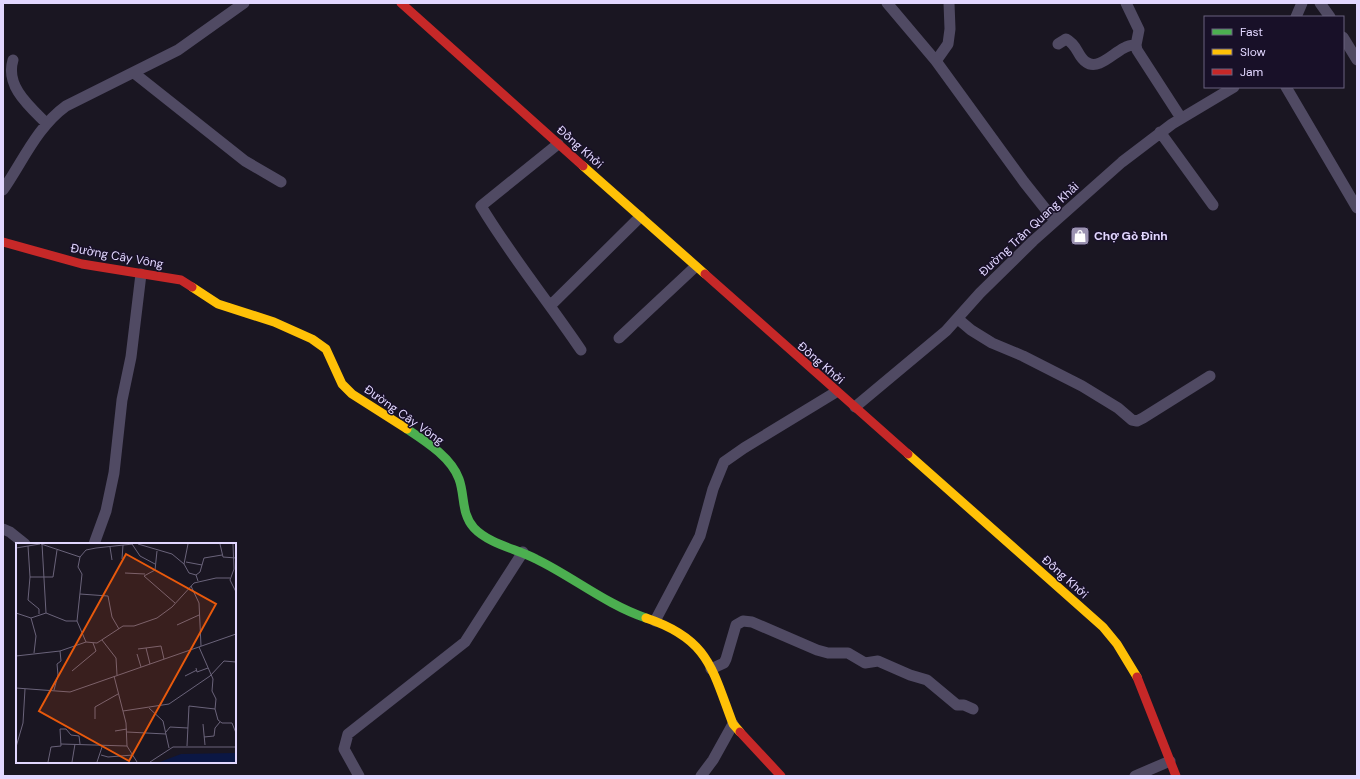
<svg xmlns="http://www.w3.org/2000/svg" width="1360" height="779" viewBox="0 0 1360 779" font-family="'DM Sans',sans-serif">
<rect width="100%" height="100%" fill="#1a1622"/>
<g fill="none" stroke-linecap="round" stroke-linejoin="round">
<!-- street -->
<path stroke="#504a63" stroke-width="11" d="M887,3L936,61L1024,182L1055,221
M1126,3L1139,30L1136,45L1137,50L1181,118
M1320,3L1330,17
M1296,17L1302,3
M1343,37L1357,60
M1058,44L1066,39C1078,45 1077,56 1086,62C1098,71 1113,53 1124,48C1127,46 1132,45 1136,45
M13,60C5,86 29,106 46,123
M936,61L948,44L950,29L949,3
M134,73L245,161L281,182
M1286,87L1357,208
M1160,132L1213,205
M558,144L481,206C511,256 548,301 581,350
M3,190C23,161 37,127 66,106L178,50L244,3
M551,305L640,217
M958,319L971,330L992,343L1023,356L1082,386L1118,408L1132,420L1137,421L1143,418L1210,376
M619,338L695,267
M855,407L946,331L980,293L1033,241L1122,162L1172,124L1234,87
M3,529L10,532L25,544
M94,544L106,511L114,473L122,400L131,357L141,274
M655,621L700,536L713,489L724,462L744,448L836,392
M711,669L724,663L726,659L736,625L743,621L752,622L817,650L828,653H848L865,663L878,661L910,675L927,680L957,705H964L973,709
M359,776L344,749L348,734L465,642L523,552
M701,776L713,760L733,724
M1135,776L1170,761"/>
<!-- fast -->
<path stroke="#4caf50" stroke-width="9" d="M407,429C425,441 451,457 459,479C465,495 461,514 474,528C489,544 517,549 536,559C573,577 607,605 646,618"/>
<!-- slow -->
<path stroke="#ffc107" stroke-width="9" d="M583,166L705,274
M192,287L218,304L274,322L312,339L326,349L342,384L352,394L407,429
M908,454L1103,627L1117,644L1137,677
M646,618C709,639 712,669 733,724L740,732"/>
<!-- jam -->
<path stroke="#c62828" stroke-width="9" d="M401,3L583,166
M3,242L82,264L181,280L192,287
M705,274L908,454
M1137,677L1176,776
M740,732L781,776"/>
</g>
<!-- icons -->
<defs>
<g id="shop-square" transform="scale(1)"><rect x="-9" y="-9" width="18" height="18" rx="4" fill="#9c93b2" stroke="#181028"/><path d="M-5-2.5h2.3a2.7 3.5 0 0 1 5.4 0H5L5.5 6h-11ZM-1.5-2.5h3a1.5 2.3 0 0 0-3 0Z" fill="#fff"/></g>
</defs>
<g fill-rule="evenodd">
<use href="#shop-square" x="1080" y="236"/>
</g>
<g text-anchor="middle" stroke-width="3" stroke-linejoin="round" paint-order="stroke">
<!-- street labels -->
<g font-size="12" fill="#e2d7ff" stroke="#181028">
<text transform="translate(580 147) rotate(42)" y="4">Đồng Khởi</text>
<text transform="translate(1029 229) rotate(-43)" y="4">Đường Trần Quang Khải</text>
<text transform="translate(117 256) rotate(10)" y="4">Đường Cây Vông</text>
<text transform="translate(821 363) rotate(41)" y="4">Đồng Khởi</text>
<text transform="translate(404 415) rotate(35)" y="4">Đường Cây Vông</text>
<text transform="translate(1065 577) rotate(42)" y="4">Đồng Khởi</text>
</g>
<!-- poi labels -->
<g font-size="12" font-weight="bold" fill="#e2d7ff" stroke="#181028" text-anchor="start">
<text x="1094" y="240">Chợ Gò Đình</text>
</g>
</g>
<!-- overview -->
<g transform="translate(16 543)">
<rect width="220" height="220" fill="#1a1622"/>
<path d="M220,210V219H144L165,211Z" fill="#0b1744"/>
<path fill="none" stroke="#6a637a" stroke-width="1" d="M25,1L64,14L70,7L80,5L117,1M26,1L30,70M116,1L124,13L139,21M122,1L156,11L168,21L173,30L180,32L182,38M204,1L207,14L220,15M217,1L218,26L214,37L220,49M12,3L14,34H37L41,7M94,4L96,17M0,5L24,1M141,8L139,27L128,33L159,60M64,14L62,24L66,31L61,78L70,99M106,16L107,2M170,19L186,22M168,21L172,1M109,30L129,31M180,32L184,29L188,15L206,12M14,34L12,57L23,66V71M175,43L183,60L185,103M64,51L92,53L96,74L103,86M0,70L15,75L30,70L50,78H61M15,75L20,93L18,110M161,82L183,72M86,97L100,115L101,132M183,104L197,136L196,148L200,156L199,166L202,177L206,180H216L220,190M130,105L134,121M122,106L145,103L148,116M121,111L125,124M0,113L44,108L70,99L81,100L107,83H118L141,75L156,64L178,40L200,35H214M180,125L181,129L192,125M56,128L80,108L77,100M98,133L110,180L111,203L121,219M169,133L181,127M0,145L54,149L220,91M38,147L42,132L41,121L45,118L44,108M133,165L147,178L153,205M107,168L153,161L194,133L208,118L220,119M79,176V164L102,151M187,181L189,202M99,188L111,186M111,189L150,191M150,189L154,184L172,185M188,194L198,193L199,185L204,179M45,201L111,203M171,203L173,163L199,166M0,204L7,180L9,146M85,212L92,214L117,212M32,219L35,204L45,203L44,186H50L55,192L63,193L64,201M56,219L59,201M81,219L86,204M134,219L157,204H220"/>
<path fill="#e8590c" fill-opacity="0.15" stroke="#e8590c" stroke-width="2" d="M110,11L200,61L113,218L23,168Z"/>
<rect width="220" height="220" fill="none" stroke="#e2d7ff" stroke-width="2"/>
</g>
<!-- border -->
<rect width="1360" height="779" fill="none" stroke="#e2d7ff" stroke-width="8"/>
<!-- legend -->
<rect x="1204" y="16" width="140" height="72" fill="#181028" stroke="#69607e"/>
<rect x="1212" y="29" width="20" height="6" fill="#4caf50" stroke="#69607e"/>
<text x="1240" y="36" font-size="12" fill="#e2d7ff">Fast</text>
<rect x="1212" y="49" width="20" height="6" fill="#ffc107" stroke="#69607e"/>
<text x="1240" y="56" font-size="12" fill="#e2d7ff">Slow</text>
<rect x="1212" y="69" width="20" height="6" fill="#c62828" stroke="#69607e"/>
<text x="1240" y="76" font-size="12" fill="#e2d7ff">Jam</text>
</svg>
